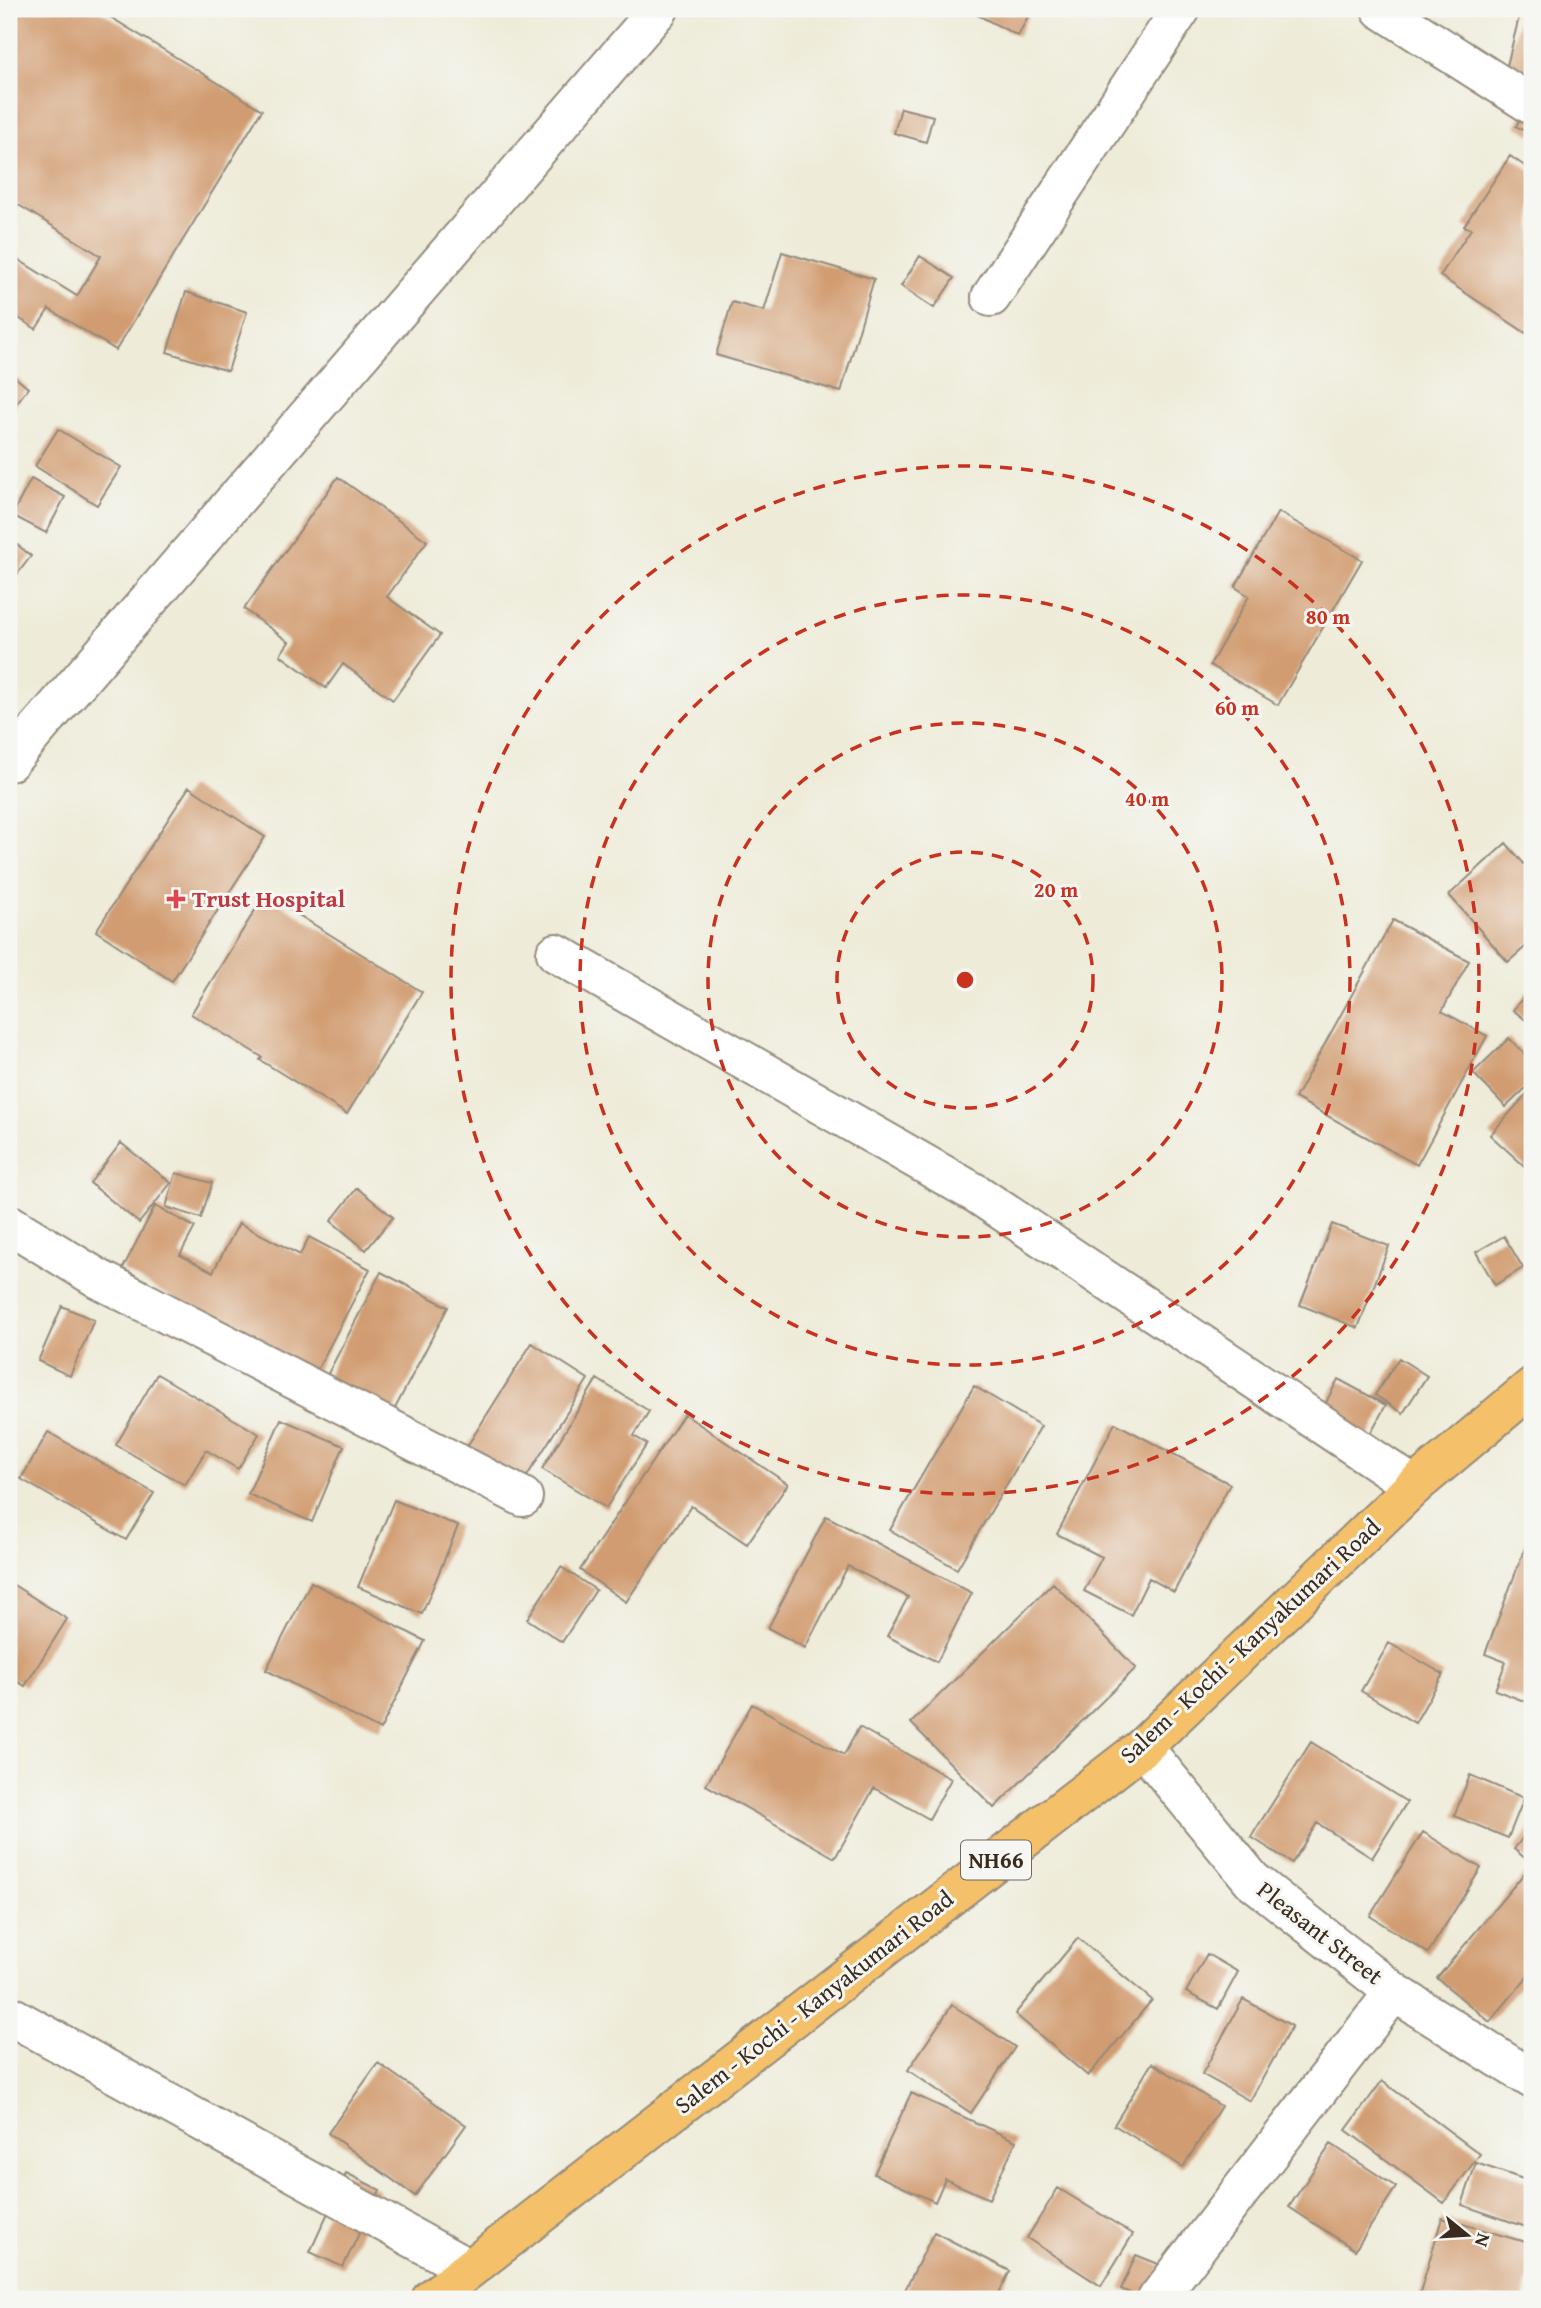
<svg xmlns="http://www.w3.org/2000/svg" width="1541" height="2308" viewBox="0 0 1541 2308" font-family="'Gentium Book Plus',serif">
<rect width="100%" height="100%" fill="#f6f6f2"/>
<filter id="ink" filterUnits="userSpaceOnUse"><feTurbulence type="fractalNoise" baseFrequency=".0143" numOctaves="2"/><feDisplacementMap in="SourceGraphic" scale="14" xChannelSelector="R" yChannelSelector="G"/><feConvolveMatrix kernelMatrix="1 2 1 2 8 2 1 2 1" color-interpolation-filters="sRGB"/></filter>
<filter id="wash" filterUnits="userSpaceOnUse"><feTurbulence type="fractalNoise" baseFrequency=".00686" numOctaves="4" result="noise"/><feDisplacementMap in="SourceGraphic" scale="28" xChannelSelector="R" yChannelSelector="G"/><feGaussianBlur stdDeviation="1.57" result="paint"/><feColorMatrix in="noise" values="0 0 0 0 0 0 0 0 0 0 0 0 0 0 0 0 0 1.4 0 .05"/><feComposite in="paint" operator="in"/></filter>
<g filter="url(#wash)">
<rect width="100%" height="100%" fill="#eeebd8"/>
<g id="blocks">
<!-- building -->
<path fill="#d19c71" d="M9,9H97L262,110L116,350L49,309L36,329L9,312V254L77,296L101,256L9,199Z
M966,9H1032L1018,36Z
M1521,9L1532,11V135L1516,126L1532,97L1501,90Z
M901,108L933,116L926,142L894,133Z
M1510,156L1532,171V324L1526,333L1440,276L1471,229L1464,226Z
M782,252L874,279L841,392L716,355L732,302L764,311Z
M920,256L954,278L934,308L901,286Z
M186,292L247,312L228,371L167,352Z
M9,372L28,388L9,413Z
M58,429L121,467L97,505L35,466Z
M338,477L427,541L387,597L440,635L393,700L343,664L326,688L280,655L289,642L244,609Z
M31,479L65,497L46,533L12,515Z
M1278,512L1362,560L1278,705L1210,665L1249,596L1235,587Z
M9,538L31,556L9,585Z
M189,787L265,837L172,981L96,931Z
M1506,843L1532,873V941L1508,962L1449,895Z
M265,894L422,992L347,1114L260,1060L262,1057L191,1014Z
M1393,920L1469,961L1442,1011L1487,1036L1417,1165L1295,1098Z
M1532,986V1025L1513,1010Z
M1509,1038L1532,1062V1082L1506,1107L1473,1073Z
M1532,1088V1173L1490,1135Z
M121,1143L171,1183L139,1223L90,1183Z
M176,1173L212,1183L201,1218L166,1207Z
M357,1188L393,1217L366,1250L331,1221Z
M155,1206L195,1227L180,1255L213,1272L239,1223L300,1255L309,1237L370,1269L314,1376L122,1270Z
M1332,1224L1389,1246L1358,1328L1300,1305Z
M1504,1236L1523,1268L1495,1285L1476,1252Z
M381,1272L448,1307L389,1420L322,1385Z
M62,1306L94,1320L70,1376L38,1361Z
M532,1343L588,1379L522,1484L466,1448Z
M1399,1358L1427,1376L1403,1413L1375,1395Z
M157,1374L259,1434L238,1469L206,1450L185,1485L116,1445Z
M597,1379L649,1411L634,1436L647,1444L606,1508L542,1469Z
M1338,1379L1386,1405L1366,1441L1319,1416Z
M974,1386L1041,1426L957,1569L890,1530Z
M684,1414L788,1484L747,1544L691,1506L626,1602L580,1570Z
M281,1419L344,1446L312,1522L248,1494Z
M1115,1423L1230,1484L1174,1592L1149,1578L1131,1615L1084,1591L1102,1557L1057,1534Z
M48,1432L154,1493L126,1540L21,1479Z
M394,1500L458,1526L422,1614L358,1587Z
M826,1516L972,1593L937,1662L887,1636L908,1597L848,1566L805,1648L768,1628Z
M1532,1529V1704L1495,1690L1506,1662L1485,1654Z
M561,1567L596,1590L562,1642L527,1619Z
M9,1582L67,1619L25,1686L9,1676Z
M311,1582L425,1641L380,1730L266,1670Z
M1053,1583L1136,1668L994,1808L911,1723Z
M1389,1643L1443,1674L1415,1723L1361,1691Z
M752,1704L844,1755L859,1727L951,1779L929,1819L874,1788L835,1858L706,1785Z
M1311,1742L1407,1802L1372,1858L1317,1823L1292,1863L1251,1837Z
M1470,1775L1524,1798L1508,1838L1454,1816Z
M1532,1826V1864L1514,1849Z
M1423,1832L1481,1868L1428,1953L1370,1916Z
M1527,1870L1532,1874V1971L1490,2022L1437,1978Z
M1078,1938L1152,2000L1088,2076L1015,2014Z
M1207,1954L1238,1972L1218,2009L1186,1992Z
M1243,1999L1292,2026L1250,2101L1202,2074Z
M952,2005L1015,2047L971,2113L908,2070Z
M378,2063L466,2125L415,2196L328,2133Z
M1152,2063L1221,2106L1183,2167L1114,2125Z
M1382,2081L1480,2154L1444,2203L1346,2130Z
M911,2093L1016,2141L989,2199L945,2179L935,2202L874,2174Z
M1331,2144L1396,2187L1355,2250L1289,2207Z
M1476,2163L1532,2182V2229L1462,2205Z
M346,2173L380,2190L343,2267L310,2252Z
M1058,2188L1133,2234L1101,2286L1027,2238Z
M1442,2218L1532,2244V2268L1523,2299H1418Z
M934,2232L1010,2271L996,2299H924L905,2290Z
M1136,2255L1161,2265L1144,2299L1121,2289Z"/>
</g>
</g>
<g filter="url(#ink)">
<use href="#blocks" fill-opacity="0" stroke="#948a7b" stroke-width="2"/>
<g fill="none" stroke-linecap="round" stroke-linejoin="round">
<!-- street casing -->
<g stroke="#948a7b" stroke-width="42">
<path id="street" d="M1381,9L1532,105
M991,297L1181,9
M9,762L659,9
M556,953L977,1194L1414,1486
M9,1224L99,1279L523,1497
M1143,1747L1252,1880L1394,1992L1532,2079
M9,2015L469,2269
M1157,2299L1394,1992"/>
</g>
<!-- highway casing -->
<g stroke="#948a7b" stroke-width="42">
<path id="highway" d="M431,2299L1143,1747L1414,1486L1532,1387"/>
</g>
<!-- street -->
<use href="#street" stroke="#fff" stroke-width="38"/>
<!-- highway -->
<use href="#highway" stroke="#f4c16a" stroke-width="38"/>
</g>
</g>
<!-- distance rings -->
<g fill="none" stroke="#c8321e" stroke-width="3.5" stroke-dasharray="12 9">
<circle cx="965" cy="980" r="128"/>
<circle cx="965" cy="980" r="257"/>
<circle cx="965" cy="980" r="385"/>
<circle cx="965" cy="980" r="514"/>
</g>
<!-- markers -->
<path fill="#e0444e" stroke="#f6f6f2" stroke-width="2.5" d="M172.5 888.5h7v7h7v7h-7v7h-7v-7h-7v-7h7z"/>
<g text-anchor="middle" stroke-width="6" stroke-linejoin="round" paint-order="stroke">
<!-- shield labels -->
<rect fill="#f6f6f2" stroke="#73675e" stroke-width="2" x="961" y="1840.5" width="70" height="39" rx="5"/>
<g font-size="23" font-weight="bold" fill="#3b2a1e">
<text x="996" y="1868">NH66</text>
</g>
<!-- health labels -->
<g font-size="24" font-weight="bold" fill="#be3a42" stroke="#f6f6f2" text-anchor="start">
<text x="192" y="907">Trust Hospital</text>
</g>
<!-- street labels -->
<g font-size="24" fill="#3b2a1e" stroke="#f6f6f2">
<text transform="translate(1250 1641) rotate(-43)" y="8">Salem - Kochi - Kanyakumari Road</text>
<text transform="translate(1320 1933) rotate(38)" y="8">Pleasant Street</text>
<text transform="translate(814 2002) rotate(-38)" y="8">Salem - Kochi - Kanyakumari Road</text>
</g>
</g>
<circle cx="965" cy="980" r="10" fill="#c8321e" stroke="#f6f6f2" stroke-width="3.5"/>
<g font-size="21" text-anchor="middle" font-weight="bold" fill="#c8321e" stroke="#f6f6f2" stroke-width="6" stroke-linejoin="round" paint-order="stroke">
<text x="1328" y="624">80 m</text>
<text x="1237" y="715">60 m</text>
<text x="1147" y="806">40 m</text>
<text x="1056" y="897">20 m</text>
</g>
<!-- margin -->
<rect width="1541" height="2308" fill="none" stroke="#f6f6f2" stroke-width="35"/>
<!-- north arrow -->
<g transform="translate(1467 2235) rotate(108)" stroke="#f6f6f2" stroke-width="5" paint-order="stroke">
<path d="M0-5L12 26L0 18L-12 26Z" fill="#3b2a1e"/>
<text y="-10" font-size="19" font-weight="bold" text-anchor="middle" fill="#3b2a1e">N</text>
</g>
</svg>
